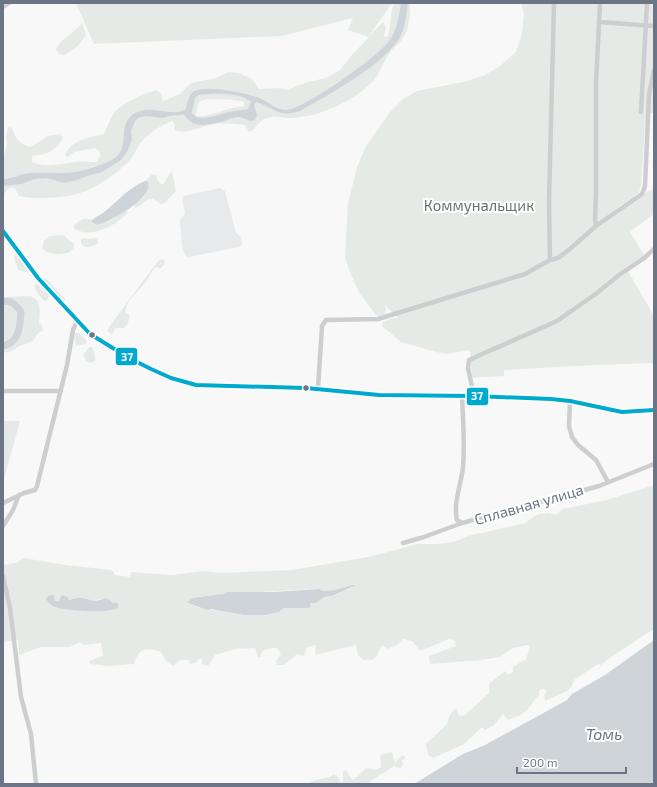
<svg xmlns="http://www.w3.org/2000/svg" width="657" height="787" viewBox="0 0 657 787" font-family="'Exo 2',sans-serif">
<rect width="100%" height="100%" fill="#f8f8f8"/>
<!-- built -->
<path fill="#e8e9ea" d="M220,188L225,191L236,233L241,237L242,245L240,247L188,257L185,255L182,245L180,222L181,217L184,216L185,211L182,200L183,196Z"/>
<!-- green -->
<path fill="#e6eae6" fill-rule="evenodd" d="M76,3H392L369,36L383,22L386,27L384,37L388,36C391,25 390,13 394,3H410C410,17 410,29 401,41C397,46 392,49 389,54C384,61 381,69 377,76C360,99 320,117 292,118C284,118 276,115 267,118C259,120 256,129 249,132L245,125C235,124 225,123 215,124C201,126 189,135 174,130L175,124L172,121C158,127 146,134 138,147C135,152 132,158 128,162C118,173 94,189 80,193C66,198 33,200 19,196L15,188H9L3,195V159L7,145L6,135L8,127L12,128C16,138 19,145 31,147L48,136L59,134L63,137C59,150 45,155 32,156V162C43,168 62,164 75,162C82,161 89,162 97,162L100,156V152L95,148L74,152L68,157L65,155C70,141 90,137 104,134C107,127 110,119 114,113C121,104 144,93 156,90L161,93L163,101L180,94L191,83L216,78L229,72L239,73L252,79L259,89L280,88L288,90L296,86L308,82L326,78L340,70L351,56L369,37L348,30L353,18L282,36L94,44ZM207,99C216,100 238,99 244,102V106C239,108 233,107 228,109C219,112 207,117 197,116L196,114L199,102Z
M521,3H654V113H646L641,185L639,193L616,209L617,213L648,191L654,188V214L630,232L646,258L628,271L654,316V363L595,365L504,370V376L472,378L470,350L447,354L436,352L401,342L382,326L383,322L393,318H398L385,305L386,310L384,315L380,317L376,315L360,294L351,275L345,258L348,203L357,167L366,146L391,111L403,99L417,91L468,81L485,75L500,66L516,52L522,33L524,13Z
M82,23L86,35L78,46L64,55L59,54L56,49C62,38 74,33 82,23Z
M172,171L176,191L165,203L161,204L153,199H149L138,207L135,208L134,205C144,197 147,195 148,182L145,181L152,174L156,175L158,181L162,185C167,181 167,175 172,171Z
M126,210L128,212C119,225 88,240 74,228V225C80,220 84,217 92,220L91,223L97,225L113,219Z
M63,235L74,244V248L68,253C58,255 49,255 42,248L44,241L49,236Z
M85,238L88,239L96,238L98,240V243C92,247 80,251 81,239Z
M15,253L29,271L26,272L18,270L14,257Z
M162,259L165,261L164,265L161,268L156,267C151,271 149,278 145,283C138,292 126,300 125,313L129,314C129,321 129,323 124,328H115L114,332L111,334L107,331L109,327L158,261Z
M43,278H46L65,299L63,302Z
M37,284L49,295V298L46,301L43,300L36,291L34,285Z
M30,296C42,300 40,311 39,323L42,325L43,331L39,332L33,341L19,346L12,351L3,353V297Z
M76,333H79L87,341L86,344L76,346L74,336Z
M89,347H92L95,355V361L90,363L86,361L83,355Z
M3,421H20L3,483Z
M654,485V629L611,657L601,665L598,664L574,680L572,686L567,691L545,701L544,695L547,691L543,689L539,691V695C534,700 532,704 528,709C523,715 515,717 508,720L503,714L494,725L485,730L482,727L464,744L433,758L428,755L426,744L447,724L450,714L456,708L459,716L465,715L489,693V684L505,671L508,675L513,672V667L526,659L530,647L527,645L513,648L500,657L482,660L430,664L429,656L456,646L455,641L449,639L420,651L412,641L403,639L397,645L387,649L382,645C375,657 378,662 363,660L358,655L356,645L315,655L316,645L307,647L304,656L297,654L284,665H277L276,661L281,654L277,648H272L263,651L260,657H258L255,648L236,649L215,655L208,666L202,664V659H198L196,663L190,664L189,660H181L173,666L166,661L161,652C146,647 139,648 134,664L107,666L90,664L89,661L103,656L101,643L84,645L80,642L69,647H41L19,655L18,640L3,642V565L16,563L24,558L65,565L112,570L115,575L130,577L131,572L171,575L205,571L220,573L292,570L373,556L417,544H437L454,542L468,536L525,523L538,514L549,513L556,515L563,509L607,500ZM352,585L351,588L332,596L324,597L316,603H310L309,608H284L279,612L265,615H244L199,608L188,603L193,598L220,594L222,595L226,592C257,594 289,589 320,589L322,591L335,590ZM54,596L55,601L84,598L87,601L103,599L113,603L109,611L64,609L61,607H55Z
M392,752L395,763L401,756H405V759L402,760L403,765L401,768L394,766L372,780L368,784H307L316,780L330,777L334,774L338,777L341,783L343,782V771L346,770L352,780L357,777L366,768L376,770L381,767L380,755Z"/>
<!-- water -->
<path fill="#cfd4d8" d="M401,3H408C407,12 405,25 402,33C390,62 328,95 300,111C277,118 276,108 256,102L254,105L257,115L255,120L251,121L239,117L223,118V115L229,112L248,109L251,102C242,92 212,93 199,95L195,98L192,112L190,114L169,116L163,118L146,116L138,118L135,121L131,131L132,139L128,150L121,160L102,172L87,176L77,180L64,183L47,178L34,179L22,184L3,186V179C12,179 20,174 29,173C44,172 60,174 75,172C83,171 90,168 98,166C105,163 114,160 119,154C129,141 117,124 135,113C151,104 172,118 186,109C187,104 188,96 193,92C205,84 246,93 259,98C268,101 275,110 286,110C303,110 379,56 389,41C397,30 399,16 401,3Z
M145,181L148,182C154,198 110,222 97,225L91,222C93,218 99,216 103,213C117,202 128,188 145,181Z
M352,585H356L332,596L324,597L316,603H310L311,606L309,608H284L279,612L265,615H244L215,610L212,609L207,610L188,603L187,602L193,598L221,594L222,595L226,592H272L320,589L322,591L335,590Z
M52,595L54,596L55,601H59L62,595L68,597L69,600C73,599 78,597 82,598C91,600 96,603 105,598L110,600L113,603H118V608C108,614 63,611 53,606C50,604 48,602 46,599L47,597Z
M654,640V784H414L463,754L485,745L567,700L572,694L605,675Z"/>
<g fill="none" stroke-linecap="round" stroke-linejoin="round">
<!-- river -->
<path stroke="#cfd4d8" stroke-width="7" d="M187,113C190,116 193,121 198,121C208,123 221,118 231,115
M3,302C11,299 17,306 21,312C20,327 19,343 3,346"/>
<!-- minor -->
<path stroke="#cdcecf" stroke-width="4.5" d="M3,7L9,3
M599,22L654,26
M641,112L647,3
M596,226L595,220L596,193V83L600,3
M3,231L38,278L52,294L90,334L129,358L151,369L171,378L196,385L306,388L379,395L474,396L551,399L570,401L622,412H633L654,410
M550,260L549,202L554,3
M318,388L322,326L326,320L378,319L525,274L550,260L558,258L570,249L596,226L642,194L645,186L649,94L654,70
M3,391H61
M474,396L468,368L469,360L557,321L597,293L619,275L643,259L654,249
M570,401L569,426L572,437L578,445L596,460L608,482
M3,503L24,493L35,490L37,486L67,365L73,330L77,321
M462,523L457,520C453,503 461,485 463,467C465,444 463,420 462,396
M3,526L13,510L19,495
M403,543L424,537L462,523L599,486L654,464
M3,576L10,608L21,697L31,734L36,784"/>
<!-- bus-1 casing -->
<g stroke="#fff" stroke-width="7">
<path id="bus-1" d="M3,231L38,278L90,334L129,358L151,369L171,378L196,385L306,388L379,395L474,396L551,399L570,401L622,412L654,410"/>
</g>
<!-- bus-1 -->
<use href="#bus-1" stroke="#00a9ce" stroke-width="4"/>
</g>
<!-- markers -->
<g fill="#6b7585" stroke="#fff" stroke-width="1.5">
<circle cx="92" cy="335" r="3.5"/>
<circle cx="306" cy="388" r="3.5"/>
</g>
<g text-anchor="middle" stroke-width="4" stroke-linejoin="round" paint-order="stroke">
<!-- park labels -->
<g font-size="15" fill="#667865" stroke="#fff">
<text x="479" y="211">Коммунальщик</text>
</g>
<!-- street labels -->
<g font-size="15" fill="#6b7585" stroke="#fff">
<text transform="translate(529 505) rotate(-16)" y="5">Сплавная улица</text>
</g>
<!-- water labels -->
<g font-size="16" font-style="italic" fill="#677580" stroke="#fff">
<text x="604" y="740">Томь</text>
</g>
</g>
<g stroke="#fff" stroke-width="1.5">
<rect x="115" y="347" width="23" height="19" rx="4" fill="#00a9ce"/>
<rect x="466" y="387" width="23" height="19" rx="4" fill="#00a9ce"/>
</g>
<g font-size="11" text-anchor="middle" font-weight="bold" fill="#fff">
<text x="127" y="361">37</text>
<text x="477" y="400">37</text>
</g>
<!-- border -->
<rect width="657" height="787" fill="none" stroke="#6b7585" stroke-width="8"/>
<!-- scale -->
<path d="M517 767v6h109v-6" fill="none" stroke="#6b7585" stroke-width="2"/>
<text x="523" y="767" font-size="12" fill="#6b7585" stroke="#ffffff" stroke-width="3" paint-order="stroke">200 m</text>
</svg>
